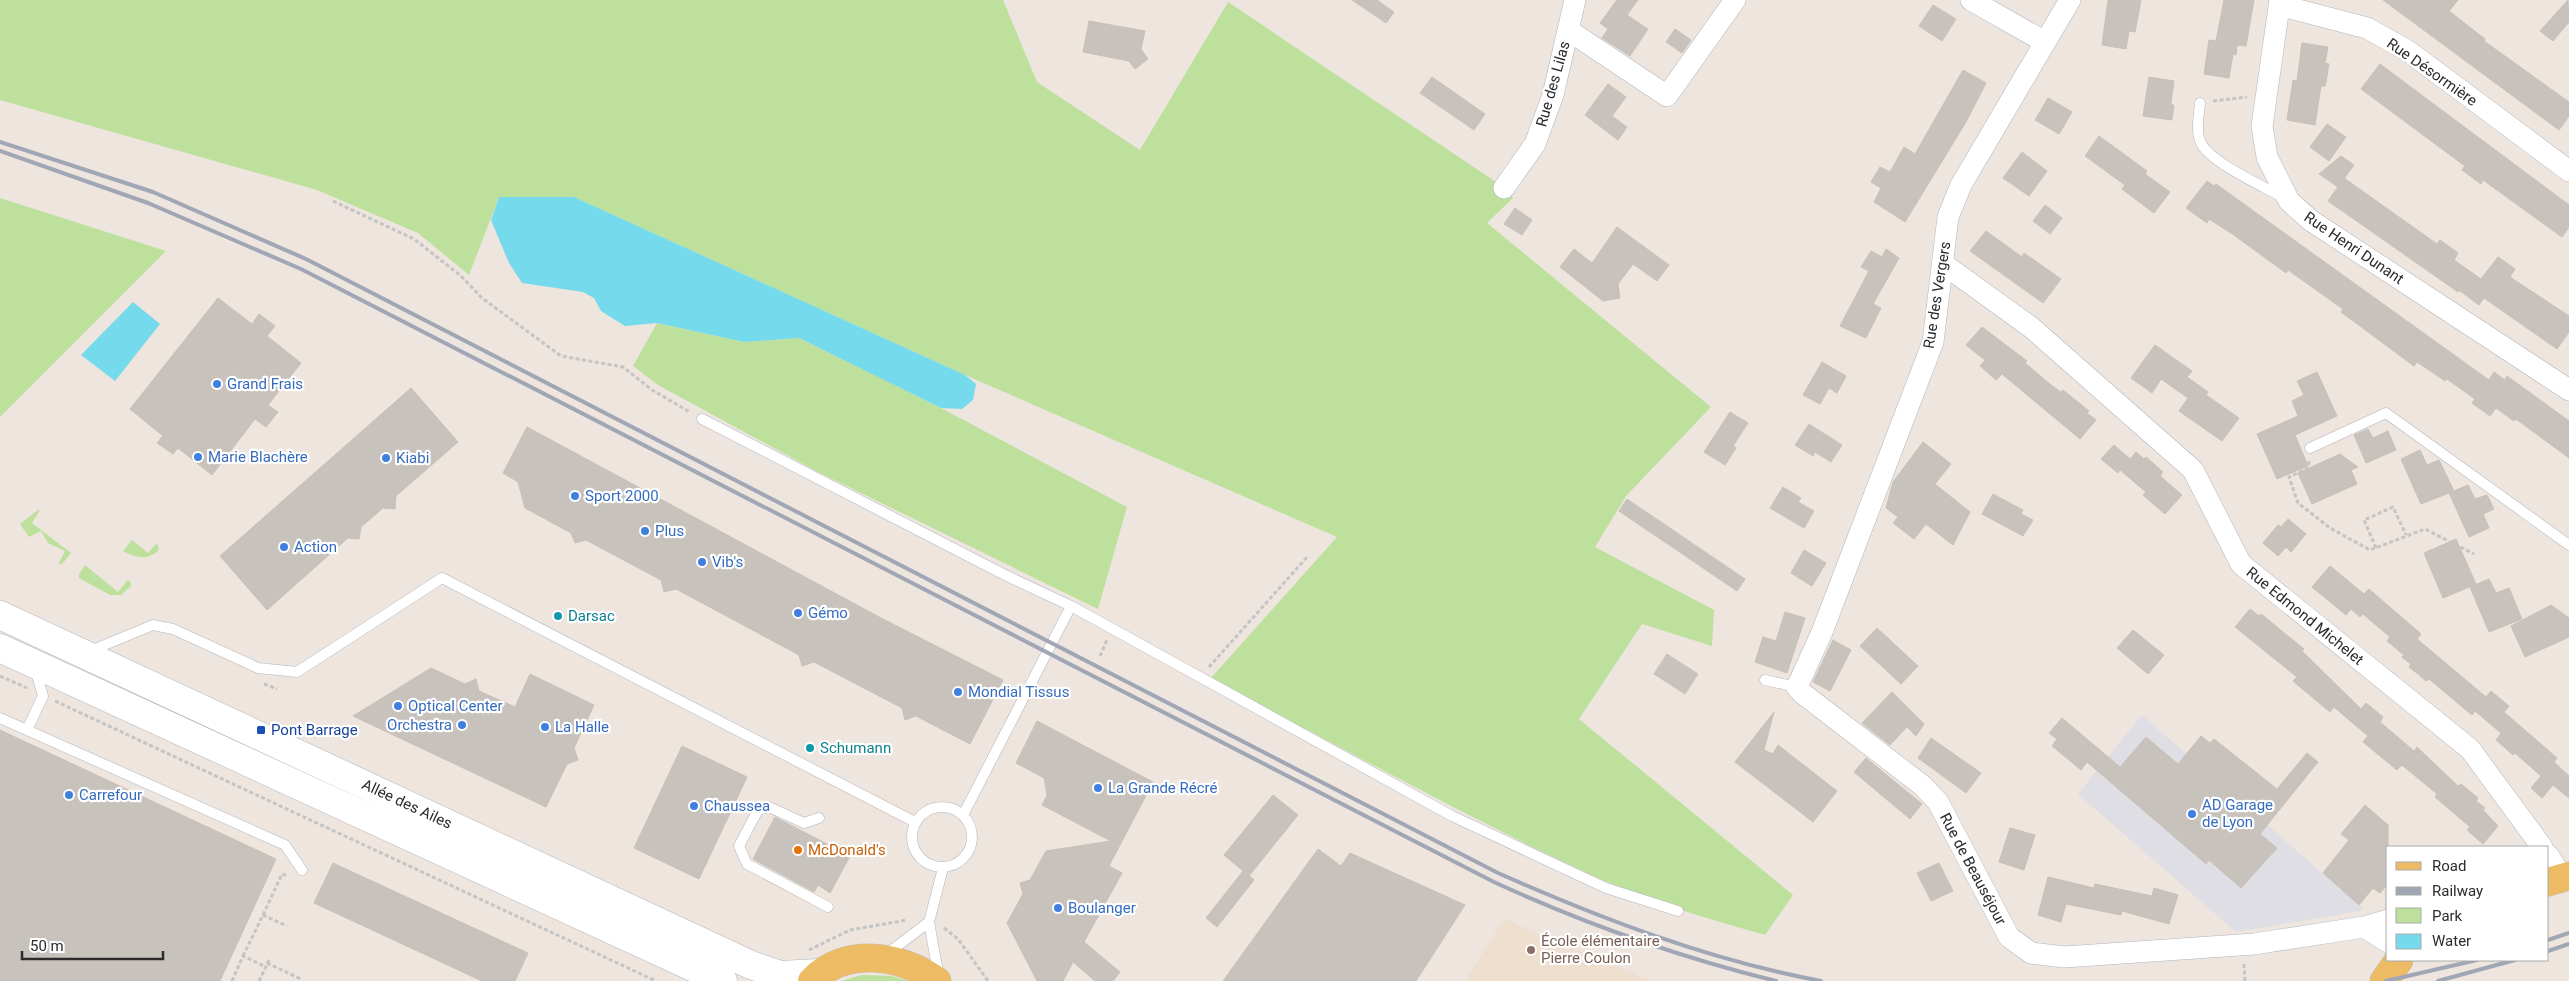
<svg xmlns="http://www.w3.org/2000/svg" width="2569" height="981" viewBox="0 0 2569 981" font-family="Roboto,sans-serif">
<rect width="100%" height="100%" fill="#ede5de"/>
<!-- industrial -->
<path fill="#dfdee5" d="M2142,715L2364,910L2236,932L2078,794Z"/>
<!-- education -->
<path fill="#eedfce" d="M1504,919L1651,981H1465Z"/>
<!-- green -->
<path fill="#bde19d" d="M0,0H1003L1037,82L1140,150L1228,2L1493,180L1513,198L1487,223L1711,407L1626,496L1595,547L1714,610L1712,646L1642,624L1579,719L1793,895L1765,935C1712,920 1658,904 1607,882C1472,821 1342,747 1210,679L1337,537L965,375L574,197H499L469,275L418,233L317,190L0,100Z
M0,198L166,251L0,417Z
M657,323L744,342L799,338L941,408L1127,507L1098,609L818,472L658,385L633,366Z
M38,510H40L32,523L71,553L63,563L58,565L65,551L48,543L41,531L29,537L20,524Z
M132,540L148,553L157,543L159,550C148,561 136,558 123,551Z
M85,565L118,592L128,580L130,581L131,586L121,595H110L79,578V574Z
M862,975L892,976L909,981H841Z"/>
<!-- water -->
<path fill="#75daeb" d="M499,197H574L965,375L976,384L973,400L962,409L941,408L799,338L744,342L657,323L625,326L601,311L594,298L583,292L522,283L509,263L491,220Z
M133,302L160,324L115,381L81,355Z"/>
<!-- building -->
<path fill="#c8c2bd" stroke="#c8c0b8" d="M1352,0H1377L1394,12L1386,23Z
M1617,0H1638L1627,15L1648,29L1630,56L1602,38L1608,29L1600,23Z
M2108,0H2141L2135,32L2129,31L2126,49L2102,45Z
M2224,0H2254L2246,46L2237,45L2236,55L2233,54L2229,78L2204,74L2209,40L2216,41Z
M2383,0H2458L2449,11L2485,39L2484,41L2569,102V116L2559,130Z
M2568,0L2569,22L2553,41L2540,31Z
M1933,5L1956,19L1942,41L1919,26Z
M1089,21L1145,31L1141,49L1148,59L1135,69L1129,61L1083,52Z
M1675,29L1691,40L1682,53L1666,42Z
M2302,43L2328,47L2325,63L2329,64L2327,76L2325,86H2321L2315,125L2287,120L2293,80L2297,81Z
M2380,64L2569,205V227L2562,237L2483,180L2481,184L2462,170L2465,166L2361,89Z
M1963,70L1986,83L1966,122L1905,222L1874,202L1881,188L1871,182L1880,167L1890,172L1904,147L1915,154Z
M1432,77L1485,114L1474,130L1420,93Z
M2149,77L2174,81L2171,103L2174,106L2172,120L2143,116Z
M1608,84L1626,97L1612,116L1627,127L1618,140L1585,115Z
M2048,98L2072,112L2059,134L2035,120Z
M2327,124L2346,137L2329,161L2310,147Z
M2099,136L2147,171L2145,174L2170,192L2154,213L2122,189L2125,185L2085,156Z
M2022,152L2047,171L2029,196L2003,178Z
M2341,156L2354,165L2338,187L2319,174Z
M2344,178L2437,244L2440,240L2458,253L2454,260L2481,279L2498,257L2515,269L2510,277L2569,316V332L2557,349L2484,298L2479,305L2459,290L2458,292L2328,201Z
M2207,181L2214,186L2216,184L2489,380L2494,372L2505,380L2507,376L2569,421V458L2516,419L2514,421L2496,408L2490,416L2472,403L2475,399L2447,379L2445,381L2417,362L2414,366L2341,312L2343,309L2288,270L2286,273L2231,233L2209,219L2207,223L2186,208Z
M2045,205L2062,218L2050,234L2033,221Z
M1515,208L1532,220L1522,235L1504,224Z
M1617,227L1669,265L1657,281L1633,264L1618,284L1620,298L1603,301L1560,267L1574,249L1592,263Z
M1986,231L2022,257L2024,253L2061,279L2043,303L1970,251Z
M1886,249L1899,258L1873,304L1881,308L1866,338L1840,326L1869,271L1861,267L1871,251L1882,257Z
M218,298L252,324L259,314L275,326L267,336L301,363L268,405L278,412L266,427L255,419L212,475L178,448L173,454L157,443L163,436L130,409Z
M1982,327L2027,361L2025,363L2051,385L2061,392L2063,390L2089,411L2087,413L2096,420L2080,439L2002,374L1996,380L1980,366L1985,360L1966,345Z
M2155,345L2192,371L2187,377L2208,392L2206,395L2239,418L2222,441L2179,411L2188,398L2161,379L2152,393L2131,378Z
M1822,362L1846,376L1837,393L1829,388L1820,404L1803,395Z
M2317,372L2337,416L2295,435L2308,466L2277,479L2257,434L2298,416L2292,401L2304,395L2297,381Z
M411,388L458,442L396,496L395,509L383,508L361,527L359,539L348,538L267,610L220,556Z
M1730,412L1748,423L1733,446L1736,448L1725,465L1704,452Z
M1809,424L1842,445L1831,462L1815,452L1813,456L1795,445Z
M527,427L881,618L1003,680L970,744L916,716L905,720L902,708L814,662L802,666L799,655L676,589L664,592L661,580L586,540L575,543L571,533L525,508L518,482L503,473Z
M2368,429L2373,438L2388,431L2396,450L2366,463L2354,435Z
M1923,442L1951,464L1935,484L1970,512L1953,545L1926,524L1914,539L1893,523L1898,517L1886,508L1893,482Z
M2114,445L2130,459L2136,452L2144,459L2146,457L2163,472L2160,476L2182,495L2165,514L2143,495L2146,492L2120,470L2118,473L2101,459Z
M2420,450L2427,465L2439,460L2454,491L2421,504L2401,459Z
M2340,454L2358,467L2351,470L2357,484L2312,504L2298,473Z
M2468,485L2475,499L2487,495L2494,509L2483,514L2489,528L2469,537L2449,493Z
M1783,487L1801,498L1798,502L1814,511L1804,528L1770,508Z
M1993,494L2023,510L2021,514L2033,520L2023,536L1982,514Z
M1627,499L1745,579L1737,591L1619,511Z
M2288,519L2306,534L2291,552L2286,547L2278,556L2263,543L2278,525L2281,527Z
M2456,539L2476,584L2443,598L2424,553Z
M1804,550L1826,563L1812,586L1791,573Z
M2330,566L2364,594L2369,589L2421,634L2417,639L2486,697L2491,691L2509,706L2504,712L2557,758L2554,762L2569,776V798L2553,785L2542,798L2531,788L2541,776L2515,753L2513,755L2496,740L2501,733L2475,711L2472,715L2429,679L2426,681L2418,674L2409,667L2411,664L2402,657L2404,655L2387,641L2390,637L2363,614L2360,617L2351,609L2346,615L2312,587Z
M2489,579L2496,593L2509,588L2522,619L2489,632L2470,587Z
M2551,605L2569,618V637L2525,657L2511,626Z
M2250,609L2259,616L2261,614L2304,649L2302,651L2361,709L2366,703L2383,717L2380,722L2414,751L2417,747L2458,786L2461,784L2478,798L2476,801L2485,808L2483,810L2498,826L2483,844L2467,830L2470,827L2435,797L2437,794L2402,765L2397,770L2363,742L2368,736L2334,707L2330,712L2293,681L2297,677L2235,627Z
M1785,612L1805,618L1787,673L1755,662L1763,637L1776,641Z
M1877,628L1918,666L1901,684L1860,646Z
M2133,630L2164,655L2148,674L2117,648Z
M1833,640L1851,650L1830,691L1813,682Z
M1667,654L1698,674L1685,694L1654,674Z
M431,668L465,684L476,679L479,691L515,707L530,674L594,705L574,748L578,760L567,764L546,807L353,716Z
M1892,692L1924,724L1916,736L1907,727L1890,745L1862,723Z
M1774,712L1764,750L1773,754L1778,745L1837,791L1813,822L1735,762Z
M2062,718L2120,767L2146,737L2178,764L2201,736L2210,743L2214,739L2277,789L2307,753L2318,762L2260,834L2277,848L2241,888L2209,860L2206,864L2087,762L2081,770L2052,746L2057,739L2049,733Z
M1037,721L1153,782L1109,866L1122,873L1084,942L1120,972L1113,981H1095L1073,962L1063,981H1037L1007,923L1023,894L1020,883L1030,880L1046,851L1111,841L1042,805L1047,795L1044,778L1016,763Z
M0,730L276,859L220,981H0Z
M1931,738L1981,773L1966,793L1918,758Z
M682,746L747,777L699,879L634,848Z
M1866,758L1922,804L1910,819L1854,772Z
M1273,795L1298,815L1249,876L1254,880L1217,927L1206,918L1243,871L1248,875L1224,855Z
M2365,805L2388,825V884L2380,893L2373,888L2359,905L2323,873L2349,840L2341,834Z
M775,817L850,856L830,893L818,885L814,892L753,859Z
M2010,828L2035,835L2024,870L1999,862Z
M1318,849L1341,866L1350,853L1465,905L1416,981H1223Z
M333,863L528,953L515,981H482L314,903Z
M1939,863L1953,891L1931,901L1917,873Z
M2048,877L2094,888L2095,884L2152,896L2154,888L2178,895L2169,924L2122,911L2121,915L2066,904L2061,922L2038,915Z"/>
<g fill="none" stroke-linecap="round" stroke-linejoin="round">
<!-- service casing -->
<g stroke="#b1b5be" stroke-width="11">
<path id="service" d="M2200,103C2199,115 2195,134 2202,145C2214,164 2263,186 2284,198
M702,419L1005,575L1071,606L1452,816L1606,888L1678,911
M2310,448L2386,413L2569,545
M90,651L153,625L173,629L258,668L297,672L442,578L915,822
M1765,680L1797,687
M0,718L285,845L302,870
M27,730L43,696L35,668
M912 837a30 30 0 1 1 60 0a30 30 0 1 1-60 0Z
M963,815L1071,606
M819,818L804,823L769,807L758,810L739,846L747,864L828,907
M884,956L929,922
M939,978L929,922L943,868"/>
</g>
<!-- minor casing -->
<g stroke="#b1b5be" stroke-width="22">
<path id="minor" d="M1971,0L2045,42
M2070,0L1961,185L1948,217L1933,342L1822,632L1797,687L1802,693L1923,786L1938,802L2009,937L2031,953L2064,957L2254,944L2364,927L2388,920
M2280,0L2262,126L2267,157L2289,201L2310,220L2569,390
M2279,5L2367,28L2408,51L2569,171
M1568,30L1667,96L1735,0
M1504,188L1535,144L1553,95L1575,0
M1942,263L2032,328L2193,470L2241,564L2470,749L2542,847
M2548,855L2563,878
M2364,927L2388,942"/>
</g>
<!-- secondary casing -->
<g stroke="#b1b5be" stroke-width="29">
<path id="secondary" d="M0,615L751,965L780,975L819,973
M0,648L723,981"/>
</g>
<!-- primary casing -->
<g stroke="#c4c4c4" stroke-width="29">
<path id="primary" d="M2548,882L2569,876
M812,981C845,946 902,955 937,981
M2384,981L2399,960"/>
</g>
<!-- path -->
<path stroke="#c4c4c4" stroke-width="3" stroke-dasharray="4 2.5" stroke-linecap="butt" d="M2213,101L2247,97
M333,201L414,239L461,276L482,298L561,356L623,367L652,390L690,412
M2309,461L2308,468L2289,477L2298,503L2330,528L2370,550L2425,529L2474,554
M2376,548L2364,520L2393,507L2406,535
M1100,656L1107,640
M1209,667L1308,556
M0,676L27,688
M264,684L277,689
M55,701L656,981
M263,915L282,874L288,876
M944,928L958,939L988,981
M809,950L850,930L907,920
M243,956L263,915L287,926
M267,963L301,979
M2244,964L2245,981
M232,981L243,956L266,967
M259,981L270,958"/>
<!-- service -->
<use href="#service" stroke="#fff" stroke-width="10"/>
<!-- minor -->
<use href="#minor" stroke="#fff" stroke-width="21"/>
<!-- secondary -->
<use href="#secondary" stroke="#fff" stroke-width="28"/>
<!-- primary -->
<use href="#primary" stroke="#ecbb63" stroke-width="28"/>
<!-- rail -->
<path stroke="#a1a6b5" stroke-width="4" d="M0,142L153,192L306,259L1498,873C1602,919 1709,960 1821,981
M0,151L148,203L301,269L1494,882C1585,924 1679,957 1776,981
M2548,940L2569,933
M2548,951L2569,944
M2386,981L2477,960
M2438,981L2515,960"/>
</g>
<!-- markers -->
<g fill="#3f7fe0" stroke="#fff" stroke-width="2">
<circle cx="217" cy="384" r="5"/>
<circle cx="198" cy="457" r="5"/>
<circle cx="386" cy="458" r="5"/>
<circle cx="575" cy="496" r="5"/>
<circle cx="645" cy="531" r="5"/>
<circle cx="284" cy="547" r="5"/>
<circle cx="702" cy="562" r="5"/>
<circle cx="798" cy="613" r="5"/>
<circle cx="958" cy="692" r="5"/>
<circle cx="398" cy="706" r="5"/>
<circle cx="462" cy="725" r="5"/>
<circle cx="545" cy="727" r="5"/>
<circle cx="1098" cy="788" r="5"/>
<circle cx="69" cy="795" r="5"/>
<circle cx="694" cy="806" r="5"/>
<circle cx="2192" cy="814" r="5"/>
<circle cx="1058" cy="908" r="5"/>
</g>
<g fill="#0f9aa8" stroke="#fff" stroke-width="2">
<circle cx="558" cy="616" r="5"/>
<circle cx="810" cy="748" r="5"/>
</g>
<rect fill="#1a4fb4" stroke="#fff" stroke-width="2" x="256" y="725" width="10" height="10" rx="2.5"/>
<circle fill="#e8710a" stroke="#fff" stroke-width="2" cx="798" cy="850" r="5"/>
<circle fill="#8d6e63" stroke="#fff" stroke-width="2" cx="1531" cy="950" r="5"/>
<g text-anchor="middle" stroke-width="4.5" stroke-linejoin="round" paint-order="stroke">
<!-- street labels -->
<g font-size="15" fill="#2b2b2b" stroke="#fff">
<text transform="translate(2432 72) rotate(35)" y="5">Rue Désormière</text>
<text transform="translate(1553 84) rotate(-74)" y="5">Rue des Lilas</text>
<text transform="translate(2354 248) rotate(34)" y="5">Rue Henri Dunant</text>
<text transform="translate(1937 295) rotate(-81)" y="5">Rue des Vergers</text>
<text transform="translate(2305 616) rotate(39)" y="5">Rue Edmond Michelet</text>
<text transform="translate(407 804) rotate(25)" y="5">Allée des Ailes</text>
<text transform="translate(1973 869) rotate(62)" y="5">Rue de Beauséjour</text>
</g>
<!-- shop labels -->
<g font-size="15" fill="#366cbe" stroke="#fff" text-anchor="start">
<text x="227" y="389">Grand Frais</text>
<text x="208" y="462">Marie Blachère</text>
<text x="396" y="463">Kiabi</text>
<text x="585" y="501">Sport 2000</text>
<text x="655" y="536">Plus</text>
<text x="294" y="552">Action</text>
<text x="712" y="567">Vib's</text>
<text x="808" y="618">Gémo</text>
<text x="968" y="697">Mondial Tissus</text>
<text x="408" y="711">Optical Center</text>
<text x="452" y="730" text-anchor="end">Orchestra</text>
<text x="555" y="732">La Halle</text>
<text x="1108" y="793">La Grande Récré</text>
<text x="79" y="800">Carrefour</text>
<text x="2202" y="810">AD Garage<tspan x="2202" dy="17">de Lyon</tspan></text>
<text x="704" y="811">Chaussea</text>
<text x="1068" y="913">Boulanger</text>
</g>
<!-- culture labels -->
<g font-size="15" fill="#0d838f" stroke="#fff" text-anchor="start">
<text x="568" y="621">Darsac</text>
<text x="820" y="753">Schumann</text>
</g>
<!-- transit labels -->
<g font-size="15" fill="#164399" stroke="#fff" text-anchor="start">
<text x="271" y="735">Pont Barrage</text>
</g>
<!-- food labels -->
<g font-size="15" fill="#c56008" stroke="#fff" text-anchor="start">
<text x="808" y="855">McDonald's</text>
</g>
<!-- education labels -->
<g font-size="15" fill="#785e54" stroke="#fff" text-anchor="start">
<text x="1541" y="946">École élémentaire<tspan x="1541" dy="17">Pierre Coulon</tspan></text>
</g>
</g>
<!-- legend -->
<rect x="2386" y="846" width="162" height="115" fill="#ffffff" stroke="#aaaaaa"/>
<rect x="2396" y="862" width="25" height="8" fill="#ecbb63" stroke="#aaaaaa"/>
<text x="2432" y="871" font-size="15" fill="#2b2b2b">Road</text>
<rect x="2396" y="887" width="25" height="8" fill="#a1a6b5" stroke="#aaaaaa"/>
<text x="2432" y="896" font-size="15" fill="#2b2b2b">Railway</text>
<rect x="2396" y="908" width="25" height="15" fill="#bde19d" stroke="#aaaaaa"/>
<text x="2432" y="921" font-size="15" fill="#2b2b2b">Park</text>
<rect x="2396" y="934" width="25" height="15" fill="#75daeb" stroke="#aaaaaa"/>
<text x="2432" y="946" font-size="15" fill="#2b2b2b">Water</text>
<!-- scale -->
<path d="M22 951v8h141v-8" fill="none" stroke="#2b2b2b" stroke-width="2.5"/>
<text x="30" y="951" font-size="15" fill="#2b2b2b" stroke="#ffffff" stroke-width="4" paint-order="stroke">50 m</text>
</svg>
